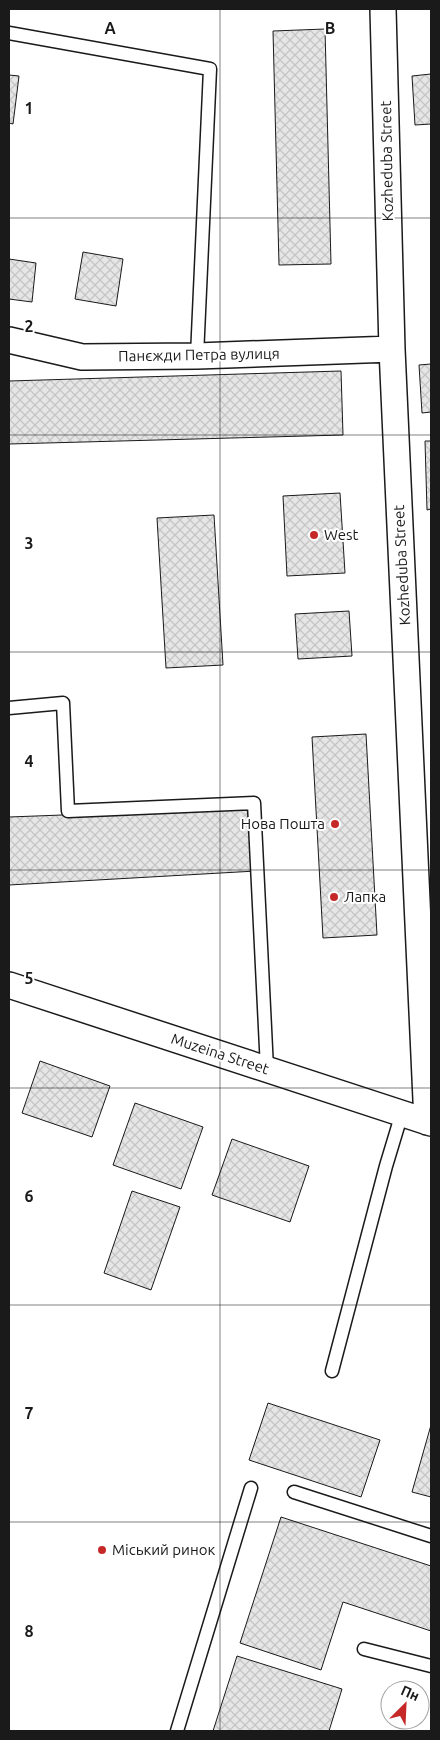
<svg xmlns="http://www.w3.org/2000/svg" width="440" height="1740" viewBox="0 0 440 1740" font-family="Ubuntu,sans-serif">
<defs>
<pattern id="building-cross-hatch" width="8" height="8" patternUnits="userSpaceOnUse" patternTransform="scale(1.25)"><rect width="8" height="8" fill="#e6e6e6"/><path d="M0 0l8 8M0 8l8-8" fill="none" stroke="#c5c5c5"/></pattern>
</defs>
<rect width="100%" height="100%" fill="#fff"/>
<!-- building -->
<path fill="url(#building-cross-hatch)" stroke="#1a1a1a" d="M325,29L331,264L279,265L273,31Z
M431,74V124L415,125L412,76Z
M9,75L19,76L13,124L9,123Z
M83,252L123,259L116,306L75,299Z
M9,259L36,263L32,302L9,299Z
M431,364V412L422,413L419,365Z
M341,371L343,435L9,444V381Z
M425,441H431V509L427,510Z
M340,493L345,573L287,576L283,496Z
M214,515L223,665L166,668L157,518Z
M349,611L352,656L298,659L295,614Z
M366,734L377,935L323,938L312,737Z
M249,808L256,871L9,885V817Z
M40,1061L110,1086L92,1137L22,1113Z
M135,1103L203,1127L181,1189L113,1165Z
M232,1139L309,1166L290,1222L212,1195Z
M132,1191L180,1207L151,1290L104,1273Z
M268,1403L380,1440L361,1497L249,1460Z
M431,1425V1497L412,1492Z
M281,1517L431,1566V1631L343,1602L321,1670L240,1643Z
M237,1656L342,1689L329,1731H213Z"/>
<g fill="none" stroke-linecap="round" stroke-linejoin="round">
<!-- lane casing -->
<g stroke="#1a1a1a" stroke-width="15">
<path id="lane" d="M9,33L210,69L197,356
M9,708L63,703L68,811L254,803L267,1069
M332,1371L386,1166L402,1113
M294,1492L431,1536
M364,1649L431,1666
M177,1731L251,1488"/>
</g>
<!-- street casing -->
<g stroke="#1a1a1a" stroke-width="28">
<path id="street" d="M383,9L392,349L427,1122
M9,340L82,357L197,356L392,349
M9,985L431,1123"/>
</g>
<!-- lane -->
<use href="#lane" stroke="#fff" stroke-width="12"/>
<!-- street -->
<use href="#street" stroke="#fff" stroke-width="25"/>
</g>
<!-- grid -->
<path fill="none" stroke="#1a1a1a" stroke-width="1" stroke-opacity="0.55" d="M220,9V1731M9,218H431M9,435H431M9,652H431M9,870H431M9,1088H431M9,1305H431M9,1522H431"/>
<!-- markers -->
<g fill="#c62828" stroke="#fff" stroke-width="2">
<circle cx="314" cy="535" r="5"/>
<circle cx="335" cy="824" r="5"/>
<circle cx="334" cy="897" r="5"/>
<circle cx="102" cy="1550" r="5"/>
</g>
<g text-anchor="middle" stroke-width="4" stroke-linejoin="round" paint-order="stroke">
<!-- street labels -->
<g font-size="15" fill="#1a1a1a" stroke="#fff">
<text transform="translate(387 161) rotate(-91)" y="5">Kozheduba Street</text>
<text transform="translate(199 355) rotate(-1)" y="5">Панєжди Петра вулиця</text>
<text transform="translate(402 565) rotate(-93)" y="5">Kozheduba Street</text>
<text transform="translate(220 1054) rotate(18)" y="5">Muzeina Street</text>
</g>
<!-- poi labels -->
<g font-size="15" fill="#1a1a1a" stroke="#fff" text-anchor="start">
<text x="324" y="540">West</text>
<text x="325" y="829" text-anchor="end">Нова Пошта</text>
<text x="344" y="902">Лапка</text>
<text x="112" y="1555">Міський ринок</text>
</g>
</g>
<g font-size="16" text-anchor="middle" font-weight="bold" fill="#1a1a1a" stroke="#fff" stroke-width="4" stroke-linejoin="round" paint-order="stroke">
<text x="110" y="34">A</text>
<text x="330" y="34">B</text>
<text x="29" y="114">1</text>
<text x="29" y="332">2</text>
<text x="29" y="549">3</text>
<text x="29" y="767">4</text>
<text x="29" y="984">5</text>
<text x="29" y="1202">6</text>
<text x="29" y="1419">7</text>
<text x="29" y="1637">8</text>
</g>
<!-- border -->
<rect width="440" height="1740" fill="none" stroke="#1a1a1a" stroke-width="20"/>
<!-- north arrow -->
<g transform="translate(405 1705) rotate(24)"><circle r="24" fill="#ffffff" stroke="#a3a3a3"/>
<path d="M0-4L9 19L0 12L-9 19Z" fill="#c62828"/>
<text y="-8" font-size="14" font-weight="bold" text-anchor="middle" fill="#1a1a1a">Пн</text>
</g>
</svg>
